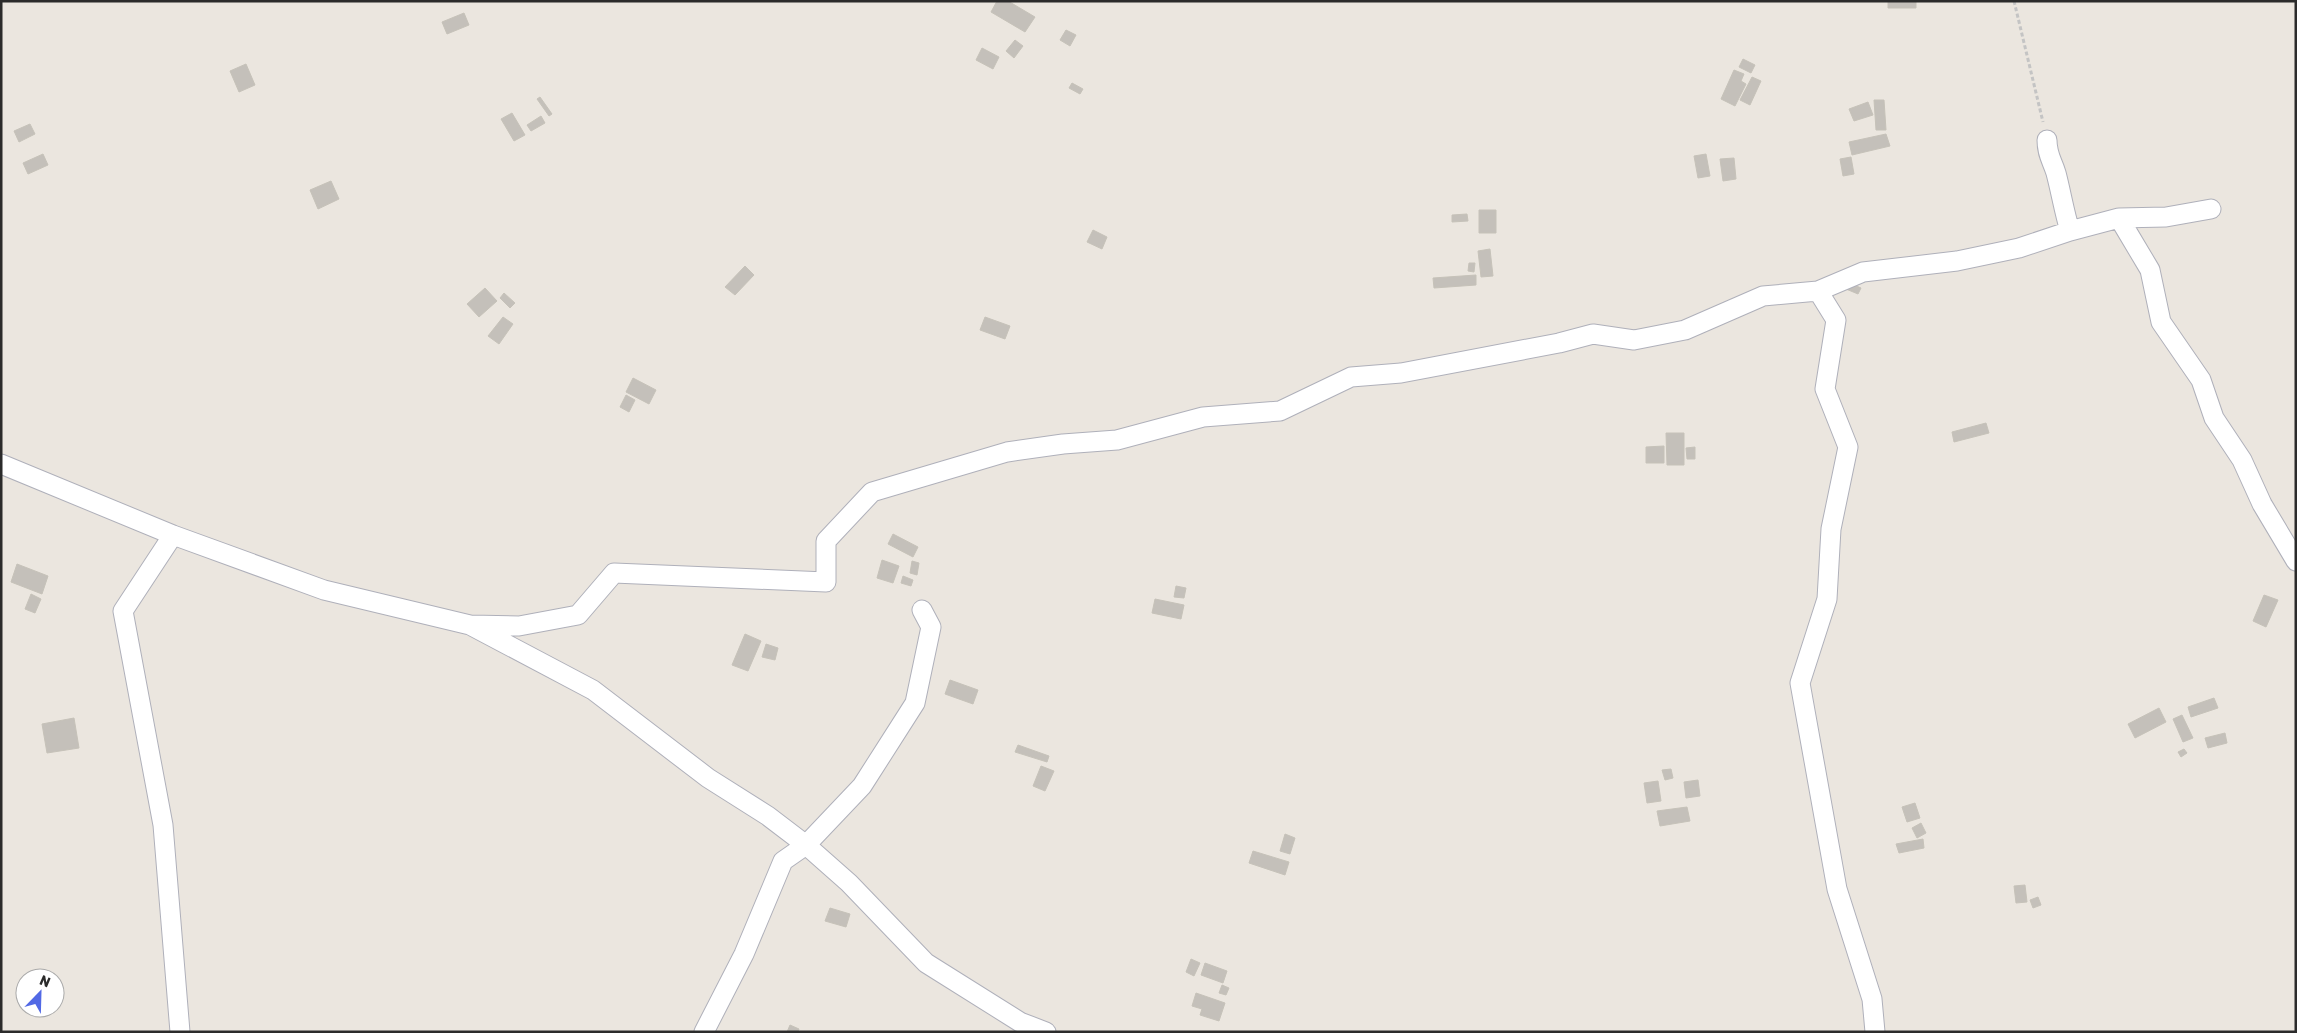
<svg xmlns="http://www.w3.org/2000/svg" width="2297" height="1033" viewBox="0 0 2297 1033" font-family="Rubik,sans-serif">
<rect width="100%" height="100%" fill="#ebe6df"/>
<!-- building -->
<path fill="#c4c0ba" stroke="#c6c2b9" d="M997,1H1008L1035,17L1025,32L991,12Z
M1888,1H1916V8H1888Z
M464,13L469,25L447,34L442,22Z
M1066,30L1076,35L1070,46L1060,40Z
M1015,40L1023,46L1014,58L1006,51Z
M982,48L999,57L993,69L976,60Z
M1743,59L1755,65L1751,73L1739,67Z
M246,64L255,85L239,92L230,71Z
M1734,70L1744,74L1741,81L1746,84L1735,106L1721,99Z
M1752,77L1761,81L1750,105L1740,100Z
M1072,83L1083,89L1080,94L1069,88Z
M540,97L552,114L549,116L537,99Z
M1874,100H1884L1886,130H1876Z
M1868,102L1873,115L1854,121L1849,109Z
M512,113L525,135L514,141L501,119Z
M541,116L545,123L531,131L527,125Z
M30,124L35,134L19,142L14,131Z
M1886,134L1890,146L1852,155L1849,142Z
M43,154L48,165L28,174L23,163Z
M1706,154L1710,176L1698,178L1694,156Z
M1851,157L1854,174L1843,176L1840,159Z
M1734,158L1736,179L1723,181L1720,159Z
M331,181L339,199L318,209L310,190Z
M1479,210H1496V233H1479Z
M1467,214L1468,221L1452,222V215Z
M1093,230L1107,237L1102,249L1087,242Z
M1490,249L1493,276L1481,277L1478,251Z
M1469,263H1475L1474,272L1468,271Z
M745,266L754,275L735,295L725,287Z
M1476,275V285L1434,288L1433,278Z
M1850,283L1861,288L1858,294L1846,289Z
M485,288L497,301L479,317L467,304Z
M504,293L515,303L510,308L500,298Z
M503,317L513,324L499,344L488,336Z
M985,317L1010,326L1005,339L980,330Z
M633,378L656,390L649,404L626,392Z
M626,395L635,400L629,412L620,407Z
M1986,423L1989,433L1954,442L1952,432Z
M1666,433H1684V465H1667Z
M1664,446V463H1646V447Z
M1695,447V459H1687L1686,448Z
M893,534L918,547L913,557L888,544Z
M882,560L899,566L893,583L877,578Z
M912,561L919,563L917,575L910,573Z
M17,564L48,576L42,594L11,582Z
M903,576L913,580L911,586L901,583Z
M1176,586L1186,588L1184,598L1174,597Z
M31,594L41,599L35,613L25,609Z
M2264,595L2278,600L2266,627L2253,621Z
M1155,599L1184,605L1181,619L1152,613Z
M745,634L761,641L748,671L732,665Z
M766,644L778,648L775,660L762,657Z
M950,680L978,690L973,704L945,694Z
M2214,698L2218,708L2191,717L2188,707Z
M2159,708L2166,722L2135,738L2128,724Z
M2182,715L2193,738L2183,742L2173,719Z
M74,718L79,748L47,753L42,724Z
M2225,733L2227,743L2208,748L2205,738Z
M1018,745L1049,756L1047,762L1015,752Z
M2184,749L2187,753L2181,757L2178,752Z
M1041,766L1054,771L1045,791L1033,786Z
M1671,769L1673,778L1665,780L1662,770Z
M1698,780L1700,796L1686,798L1684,782Z
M1658,781L1661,801L1647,803L1644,783Z
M1915,803L1920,818L1907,822L1902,807Z
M1687,807L1690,821L1660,826L1657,811Z
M1921,823L1926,833L1917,838L1912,828Z
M1285,834L1295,838L1290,854L1280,851Z
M1923,839L1924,848L1899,853L1896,844Z
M1253,851L1289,862L1285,875L1249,863Z
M2025,885L2027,902L2016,903L2014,886Z
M2038,897L2041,905L2033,908L2030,900Z
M830,908L850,914L846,927L825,921Z
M1191,959L1200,963L1194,976L1186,972Z
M1205,963L1227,971L1223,983L1201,975Z
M1222,985L1229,988L1226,995L1219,993Z
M1196,993L1225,1003L1219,1021L1200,1015L1202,1009L1192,1006Z
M790,1025L799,1029L798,1032H787Z"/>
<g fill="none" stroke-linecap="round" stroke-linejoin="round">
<!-- street casing -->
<g stroke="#afb0ba" stroke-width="21">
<path id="street" d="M2047,140C2047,155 2052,160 2056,173C2061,192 2064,211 2070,231
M2119,218L2150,270L2161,322L2201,380L2214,418L2242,460L2262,504L2296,561
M1818,291L1863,272L1957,261L2019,248L2070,231L2119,218L2166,217L2211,209
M1,464L173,535L324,590L470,625L593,690L708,778L768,816L806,845L849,883L926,963L1020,1022L1046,1032
M173,535L123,611L163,825L180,1032
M470,625L519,626L578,615L614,573L826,582V541L872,492L1007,452L1063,444L1117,440L1203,417L1280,411L1351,377L1401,373L1559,343L1593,334L1634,340L1685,330L1763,296L1818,291L1836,320L1825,389L1848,447L1831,529L1827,599L1800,683L1837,889L1872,999L1875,1032
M704,1032L744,954L783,861L806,845L862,786L915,703L931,627L922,610"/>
</g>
<!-- path -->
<path stroke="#c4c4c4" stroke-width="3" stroke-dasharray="4 2.5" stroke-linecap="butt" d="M2014,1L2043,122"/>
<!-- street -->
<use href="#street" stroke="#fff" stroke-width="19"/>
</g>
<!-- border -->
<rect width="2297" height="1033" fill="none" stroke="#2b2b2b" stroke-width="5"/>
<!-- north arrow -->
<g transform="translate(40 993) rotate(23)"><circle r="24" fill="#ffffff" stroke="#aaaaaa"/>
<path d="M0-4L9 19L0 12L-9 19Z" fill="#5269e5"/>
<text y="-8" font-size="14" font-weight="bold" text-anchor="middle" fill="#2b2b2b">N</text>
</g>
</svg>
